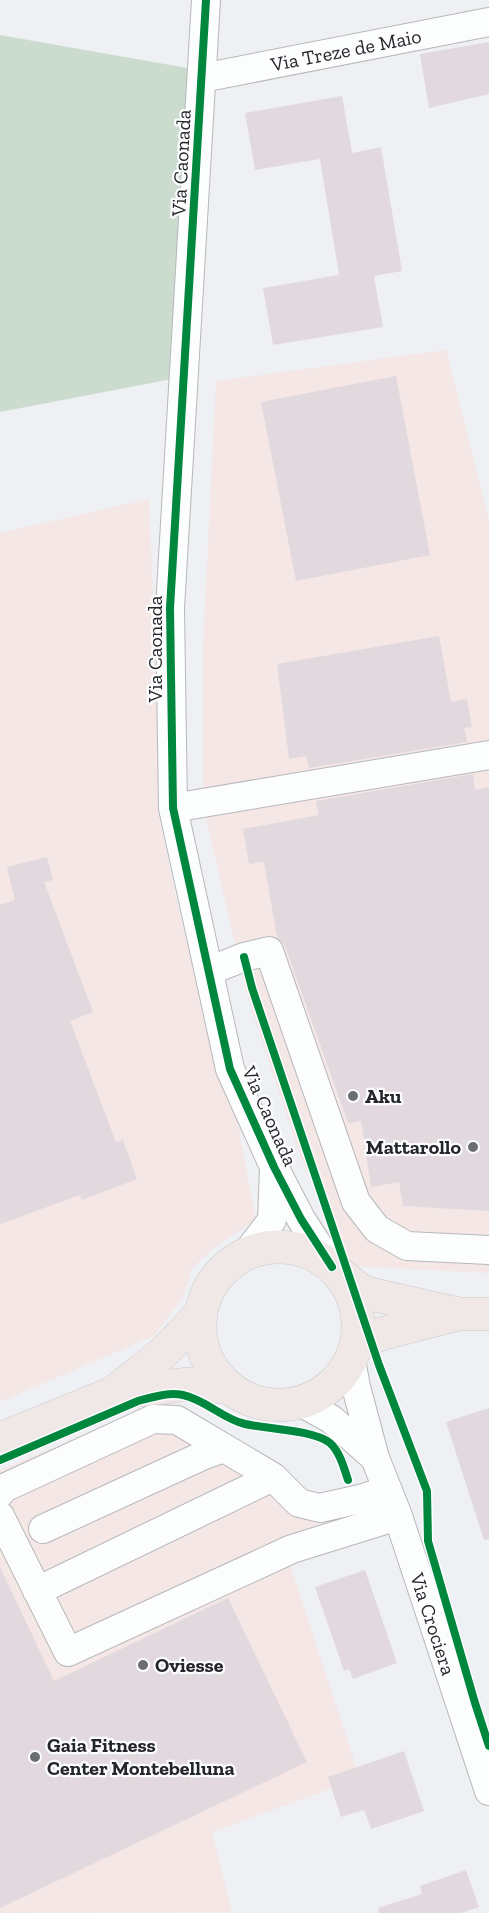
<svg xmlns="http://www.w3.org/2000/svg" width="489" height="1913" viewBox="0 0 489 1913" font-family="'Zilla Slab',serif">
<rect width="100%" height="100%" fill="#eef0f3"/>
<!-- industrial -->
<path fill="#f4e7e5" d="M446,350L489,521V1273L349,1266L301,1158L247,995L203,806V647L216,381Z
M149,499L158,725V812L181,920L204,1007L233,1099L256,1220L213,1248L192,1268L183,1297L154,1336L0,1402V533Z
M167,1400L377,1535L290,1565L360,1778L212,1832L232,1912L0,1913V1470Z"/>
<!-- green -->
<path fill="#cbdccf" d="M0,35L193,69L172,379L0,412Z"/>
<!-- building -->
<path fill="#e2d9de" d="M489,42V94L429,108L420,54Z
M342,96L352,153L381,147L402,271L374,276L383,327L273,345L263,288L339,275L320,159L255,170L245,113Z
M396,376L430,555L296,581L261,402Z
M439,636L451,702L467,699L472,727L464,728L467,742L309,768L306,756L289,759L277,664Z
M473,774L475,790L489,787V1211L403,1206L399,1182L371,1187L361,1121L348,1123L285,946L277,937L264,862L249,864L243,829L319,815L316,801Z
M47,857L53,880L44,882L93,1012L70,1021L116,1142L123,1140L137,1179L82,1200L80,1195L0,1224V905L15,900L7,867Z
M489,1408V1539L484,1540L446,1422Z
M0,1567L54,1681L228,1598L307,1762L0,1908Z
M365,1570L397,1663L353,1679L349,1669L344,1671L315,1587Z
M404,1751L424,1811L371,1829L364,1810L341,1817L328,1777Z
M466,1870L479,1907L461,1913H379L378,1908L422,1894L420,1886Z"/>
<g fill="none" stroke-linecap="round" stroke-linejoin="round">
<!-- minor casing -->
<g stroke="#b7b8bb" stroke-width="30">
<path id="minor" d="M206,0L170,608L173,808L230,1069L274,1167L301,1219L332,1267
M202,78L489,22
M173,808L489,755
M209,971L244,957L269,951L356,1202L377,1229L407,1246L489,1250
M246,1254L272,1220L274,1169
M351,1360L356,1387L375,1458L398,1516L489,1791
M302,1403L331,1419L375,1458
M0,1493L4,1488L153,1419L177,1420L273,1477L299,1503L320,1508L360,1499L388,1490
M0,1516L68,1652L292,1549L398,1516
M43,1529L204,1455L224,1448
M37,1591L273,1477"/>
</g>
<!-- major casing -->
<g stroke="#c9cacc" stroke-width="34">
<path id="major" d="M200 1326a79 79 0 1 1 158 0a79 79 0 1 1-158 0Z
M339,1273L361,1291L375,1295L459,1314H489
M357,1344L381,1334L454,1315
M113,1393L162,1354L200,1315
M0,1439L113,1393L189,1384L227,1387"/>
</g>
<!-- minor -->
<use href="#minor" stroke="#fcfdfd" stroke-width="28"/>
<!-- major -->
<use href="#major" stroke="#efe8e7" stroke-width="33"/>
<!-- cycleway casing -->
<g stroke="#fcfdff" stroke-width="11">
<path id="cycleway" d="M206,0L170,608L173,808L230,1069L274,1167L301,1219L332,1267
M244,957L252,988L379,1365L427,1491L428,1541L475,1703L489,1746
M0,1460L138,1401C153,1397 168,1392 183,1395C206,1400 223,1419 245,1424C267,1429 314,1430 330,1443C340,1452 344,1468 348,1480"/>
</g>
<!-- cycleway -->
<use href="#cycleway" stroke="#00873e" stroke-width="8"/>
</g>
<!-- markers -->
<g fill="#6b6d6f" stroke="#fcfdff" stroke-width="2">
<circle cx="353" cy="1096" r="6"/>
<circle cx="473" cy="1147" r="6"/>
<circle cx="143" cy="1665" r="6"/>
<circle cx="35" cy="1757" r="6"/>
</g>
<g text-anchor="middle" stroke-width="4.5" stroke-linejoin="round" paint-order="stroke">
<!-- street labels -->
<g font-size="20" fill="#252628" stroke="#fcfdff">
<text transform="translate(346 50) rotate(-11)" y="7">Via Treze de Maio</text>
<text transform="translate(181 163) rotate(-87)" y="7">Via Caonada</text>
<text transform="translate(155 649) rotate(-90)" y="7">Via Caonada</text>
<text transform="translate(270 1116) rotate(66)" y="7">Via Caonada</text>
<text transform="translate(433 1624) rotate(72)" y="7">Via Crociera</text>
</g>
<!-- poi labels -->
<g font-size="20" font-weight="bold" fill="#252628" stroke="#fcfdff" text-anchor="start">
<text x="365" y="1103">Aku</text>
<text x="461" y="1154" text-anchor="end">Mattarollo</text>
<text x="155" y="1672">Oviesse</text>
<text x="47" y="1752">Gaia Fitness<tspan x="47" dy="23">Center Montebelluna</tspan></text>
</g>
</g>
</svg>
